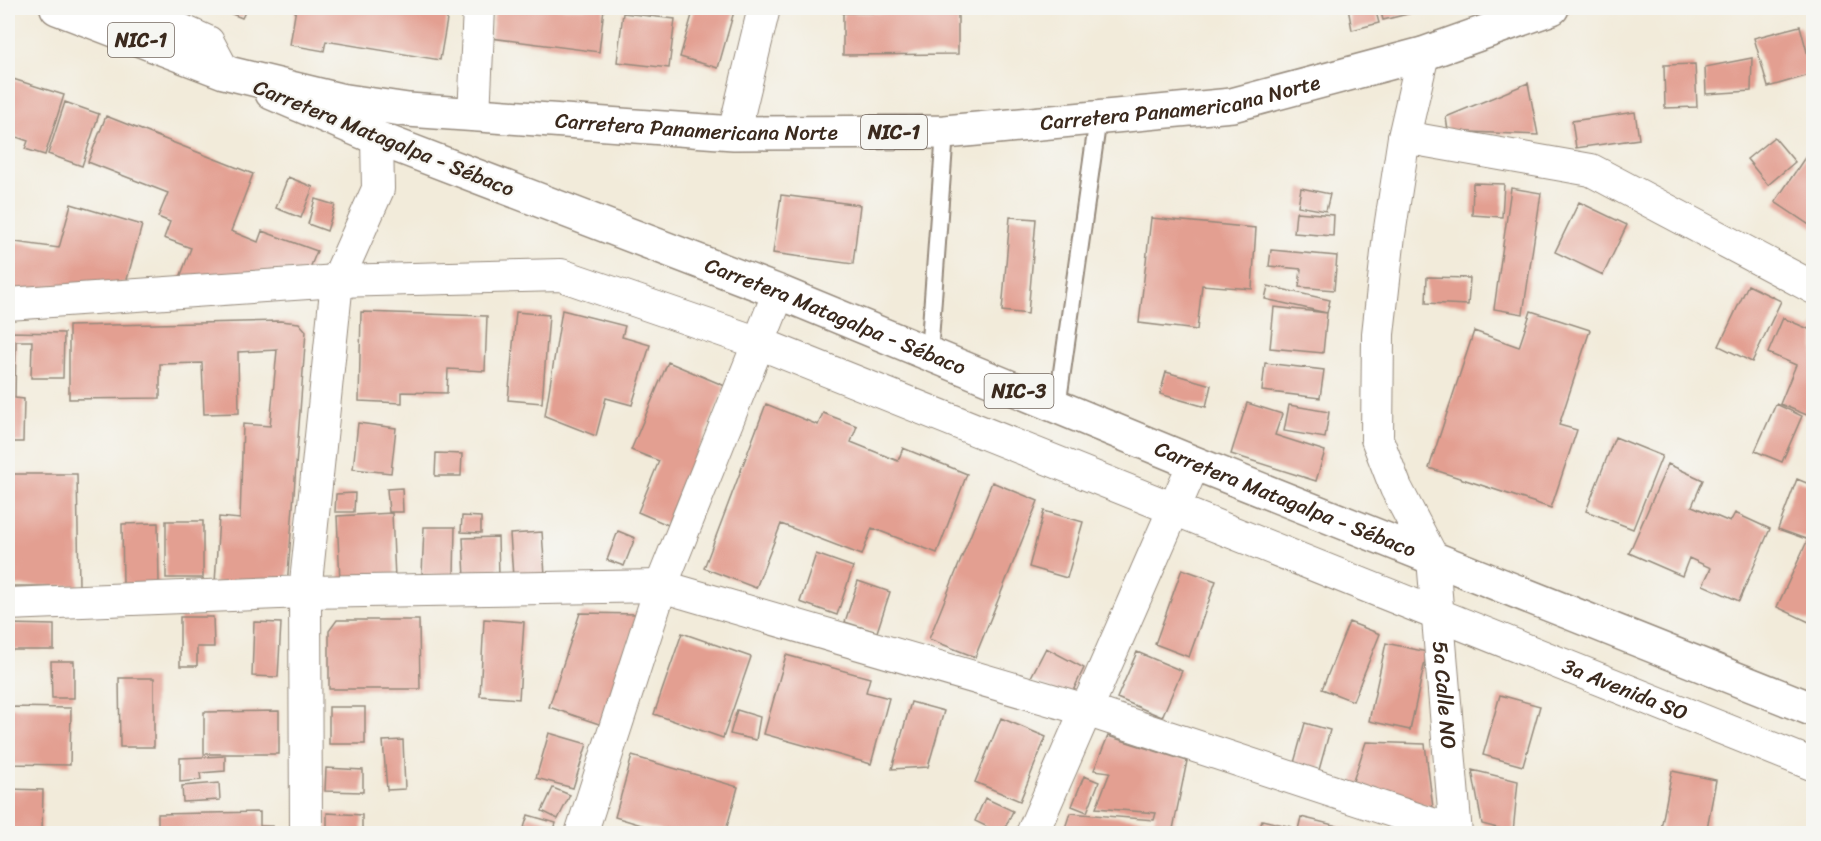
<svg xmlns="http://www.w3.org/2000/svg" width="1821" height="841" viewBox="0 0 1821 841" font-family="Sriracha,sans-serif">
<rect width="100%" height="100%" fill="#f6f6f2"/>
<filter id="ink" filterUnits="userSpaceOnUse"><feTurbulence type="fractalNoise" baseFrequency=".0167" numOctaves="2"/><feDisplacementMap in="SourceGraphic" scale="12" xChannelSelector="R" yChannelSelector="G"/><feConvolveMatrix kernelMatrix="1 2 1 2 8 2 1 2 1" color-interpolation-filters="sRGB"/></filter>
<filter id="wash" filterUnits="userSpaceOnUse"><feTurbulence type="fractalNoise" baseFrequency=".008" numOctaves="4" result="noise"/><feDisplacementMap in="SourceGraphic" scale="24" xChannelSelector="R" yChannelSelector="G"/><feGaussianBlur stdDeviation="1.35" result="paint"/><feColorMatrix in="noise" values="0 0 0 0 0 0 0 0 0 0 0 0 0 0 0 0 0 1.4 0 .05"/><feComposite in="paint" operator="in"/></filter>
<g filter="url(#wash)">
<rect width="100%" height="100%" fill="#f2ebda"/>
<g id="blocks">
<!-- building -->
<path fill="#e39f91" d="M217,8H247L242,18Z
M296,8H449L440,60L326,41L324,51L290,45Z
M495,8H604L599,52L491,38Z
M694,8H735L718,68L680,57Z
M1348,8H1375L1379,23L1352,30Z
M1380,8H1423L1424,10L1383,20Z
M958,12V54L843,55V13Z
M623,13L675,19L669,68L617,62Z
M1800,26L1813,74L1768,87L1754,38Z
M1752,58L1751,91L1706,94L1705,67Z
M1695,64L1697,107L1665,108L1664,65Z
M13,79L64,95L45,155L25,149L28,141L8,134V97Z
M1528,83L1538,135L1448,131L1446,117Z
M65,102L99,114L82,166L48,154Z
M1635,112L1639,139L1576,148L1572,121Z
M106,116L253,174L231,231L258,242L262,231L317,251L308,273L178,283L191,248L164,238L170,222L158,217L168,193L88,162Z
M1774,137L1795,162L1768,185L1747,159Z
M1814,144V228L1775,202Z
M288,177L313,187L301,218L276,208Z
M1473,183L1504,184L1502,217L1472,215Z
M1301,188L1330,194L1326,211L1298,206Z
M1511,188L1541,193L1523,314L1494,309Z
M781,195L860,205L853,264L773,253Z
M315,199L335,205L327,231L308,224Z
M1579,202L1627,225L1603,275L1555,252Z
M71,204L142,225L126,283L8,292V241L59,248Z
M1296,212L1334,215L1333,236L1294,233Z
M1010,217L1036,219L1028,314L1002,311Z
M1151,218L1256,228L1252,289L1202,285L1197,330L1139,323Z
M1271,250L1337,256L1334,290L1299,287L1301,269L1269,266Z
M1427,277L1470,278L1468,305L1426,303Z
M1748,285L1781,301L1752,362L1719,346Z
M1268,286L1330,300L1327,313L1265,299Z
M1274,307L1327,313L1323,353L1270,348Z
M562,310L625,326L622,337L650,345L632,405L606,398L596,436L545,416Z
M1531,311L1590,330L1559,425L1577,430L1551,508L1429,468L1474,331L1519,347Z
M361,312L487,316L485,371L448,369L447,393L402,392V403L359,401Z
M516,312L549,315L542,403L508,400Z
M1783,318L1811,330L1814,325V418L1780,404L1796,365L1768,353Z
M280,321L299,323L306,331L287,587L215,583L219,517L240,519L243,424L270,426L277,350L238,352L239,413L204,414L202,363L160,364V398L69,399V326Z
M8,332L64,333L63,378H31L32,341H16L15,398L24,399L23,442H8Z
M668,362L725,386L668,525L638,512L659,461L631,450Z
M1265,363L1324,370L1320,398L1262,391Z
M1166,372L1211,385L1206,407L1160,394Z
M1247,403L1282,414L1275,435L1325,451L1316,481L1231,454Z
M766,404L818,425L823,413L857,426L851,442L898,461L903,448L967,474L937,553L872,528L862,555L781,524L756,588L704,568Z
M1776,404L1802,416L1782,462L1755,451Z
M1289,405L1329,412L1325,438L1284,431Z
M358,423L396,428L391,473L353,469Z
M1615,437L1662,456L1633,529L1586,511Z
M436,453L462,454L461,476H435Z
M1668,464L1703,480L1692,506L1730,522L1735,513L1770,529L1739,601L1703,585L1711,568L1689,558L1682,576L1629,553Z
M8,474H77L79,586H8Z
M1797,479L1814,486V519L1806,539L1778,529Z
M992,482L1038,501L975,657L929,639Z
M402,488L403,512H389L387,489Z
M355,493L354,512H335L336,494Z
M1044,511L1083,522L1067,578L1029,567Z
M392,513L395,578L340,581L337,516Z
M462,516L481,517V533L461,532Z
M166,521H203V578H166Z
M158,523L159,584L123,585L122,524Z
M1814,526V613L1809,622L1777,607Z
M424,527H455L454,576L422,575Z
M618,531L635,538L624,566L607,560Z
M542,532L545,575L513,577L510,534Z
M498,537L499,577L465,578L463,538Z
M816,554L853,567L837,615L800,602Z
M1182,569L1216,581L1189,657L1155,644Z
M858,581L890,592L877,632L845,622Z
M580,613L639,614L602,725L549,707Z
M180,617H213L214,647H197V666H180Z
M484,619L524,622L519,699L480,696Z
M337,620H419L420,689H329V631Z
M254,622L281,623L278,677L252,676Z
M1349,622L1380,634L1353,701L1322,689Z
M8,624L54,625V650H8Z
M682,633L751,657L723,738L654,714Z
M1386,643L1427,652L1410,730L1369,721Z
M1046,648L1084,668L1069,699L1030,679Z
M1137,652L1182,671L1162,717L1117,698Z
M786,655L870,678L866,692L889,698L871,764L764,734Z
M51,661H74V698H52Z
M119,678H154V747H120Z
M1500,695L1540,706L1523,766L1483,755Z
M911,702L944,711L928,767L892,769Z
M8,707L71,708L70,765L8,764Z
M329,707H365V744H329Z
M737,710L760,717L756,740L730,734Z
M279,711V754H204V712Z
M1001,718L1046,737L1020,801L975,782Z
M1305,723L1330,730L1319,770L1294,763Z
M549,733L587,744L573,788L536,778Z
M1108,736L1187,761L1172,834H1063L1070,813L1154,820L1156,813L1096,808L1110,772L1094,770Z
M403,740L405,789L387,790L383,741Z
M1366,742L1425,744L1433,808L1352,784Z
M225,756V771L200,773L201,780L180,782V758Z
M632,756L738,787L725,834H671L615,817Z
M326,768L363,770V792L325,791Z
M1472,770L1518,781L1513,832L1482,824Z
M1672,771L1716,780L1706,834H1660Z
M1084,776L1099,782L1087,812L1072,806Z
M219,783L220,800L183,802L182,786Z
M553,788L570,795L558,819L542,811Z
M8,789L43,790L42,834H8Z
M985,798L1013,811L1002,834L975,821Z
M260,812V826H273V834H158V814Z
M327,813L362,815V834H327Z
M528,815L556,823L553,834H522Z
M1301,817L1366,833V834H1297Z
M1262,820L1292,827L1291,834H1259Z"/>
</g>
</g>
<g filter="url(#ink)">
<use href="#blocks" fill-opacity="0" stroke="#968a7c" stroke-width="1.5"/>
<g fill="none" stroke-linecap="round" stroke-linejoin="round">
<!-- service casing -->
<g stroke="#968a7c" stroke-width="20">
<path id="service" d="M929,354L945,132
M1057,407L1098,118"/>
</g>
<!-- minor casing -->
<g stroke="#968a7c" stroke-width="34">
<g id="minor">
<path d="M132,8L208,42L224,72"/>
<path id="s1" d="M1423,54L1404,137L1389,235L1378,334L1377,439L1396,488L1433,559L1456,834"/>
<path d="M474,115L479,8"/>
<path d="M734,133L764,8"/>
<path d="M1404,137L1591,170L1814,288"/>
<path id="s2" d="M8,304L337,281L561,275L759,343L1814,765"/>
<path d="M8,604L305,592L661,586L1086,710L1456,832"/>
<path d="M306,834L305,592L337,281L378,189L377,138"/>
<path d="M581,834L661,586L779,292"/>
<path d="M1032,834L1194,463"/>
</g>
</g>
<!-- primary casing -->
<g stroke="#968a7c" stroke-width="36">
<g id="primary">
<path id="s3" d="M272,93L377,138L779,292L1194,463L1814,710"/>
</g>
</g>
<!-- trunk casing -->
<g stroke="#968a7c" stroke-width="36">
<g id="trunk">
<path id="s4" d="M57,8L224,72L340,100L408,110L734,133L945,132L1232,105L1423,54L1552,8"/>
</g>
</g>
<!-- service -->
<use href="#service" stroke="#fff" stroke-width="16"/>
<!-- minor -->
<use href="#minor" stroke="#fff" stroke-width="32"/>
<!-- primary -->
<use href="#primary" stroke="#fff" stroke-width="33"/>
<!-- trunk -->
<use href="#trunk" stroke="#fff" stroke-width="33"/>
</g>
</g>
<g text-anchor="middle" stroke-width="4.5" stroke-linejoin="round" paint-order="stroke">
<!-- shield labels -->
<g fill="#f6f6f2" stroke="#73675e" stroke-width="1.5">
<rect x="108" y="23" width="66" height="34" rx="4.5"/>
<rect x="861" y="115" width="66" height="34" rx="4.5"/>
<rect x="984.5" y="374" width="69" height="34" rx="4.5"/>
</g>
<g font-size="20" font-weight="bold" fill="#3b2a1e">
<text x="141" y="47">NIC-1</text>
<text x="894" y="139">NIC-1</text>
<text x="1019" y="398">NIC-3</text>
</g>
<!-- street labels -->
<g font-size="21" fill="#3b2a1e" stroke="#f6f6f2">
<text dy="7" stroke="none"><textPath href="#s4" startOffset="1142">Carretera Panamericana Norte</textPath></text>
<text dy="7" stroke="none"><textPath href="#s4" startOffset="656">Carretera Panamericana Norte</textPath></text>
<text transform="translate(384 138) rotate(22)" y="7">Carretera Matagalpa - Sébaco</text>
<text dy="7" stroke="none"><textPath href="#s3" startOffset="606">Carretera Matagalpa - Sébaco</textPath></text>
<text dy="7" stroke="none"><textPath href="#s3" startOffset="1092">Carretera Matagalpa - Sébaco</textPath></text>
<text dy="7" stroke="none"><textPath href="#s2" startOffset="1696">3a Avenida SO</textPath></text>
<text dy="7" stroke="none"><textPath href="#s1" startOffset="658">5a Calle NO</textPath></text>
</g>
</g>
<!-- margin -->
<rect width="1821" height="841" fill="none" stroke="#f6f6f2" stroke-width="30"/>
</svg>
